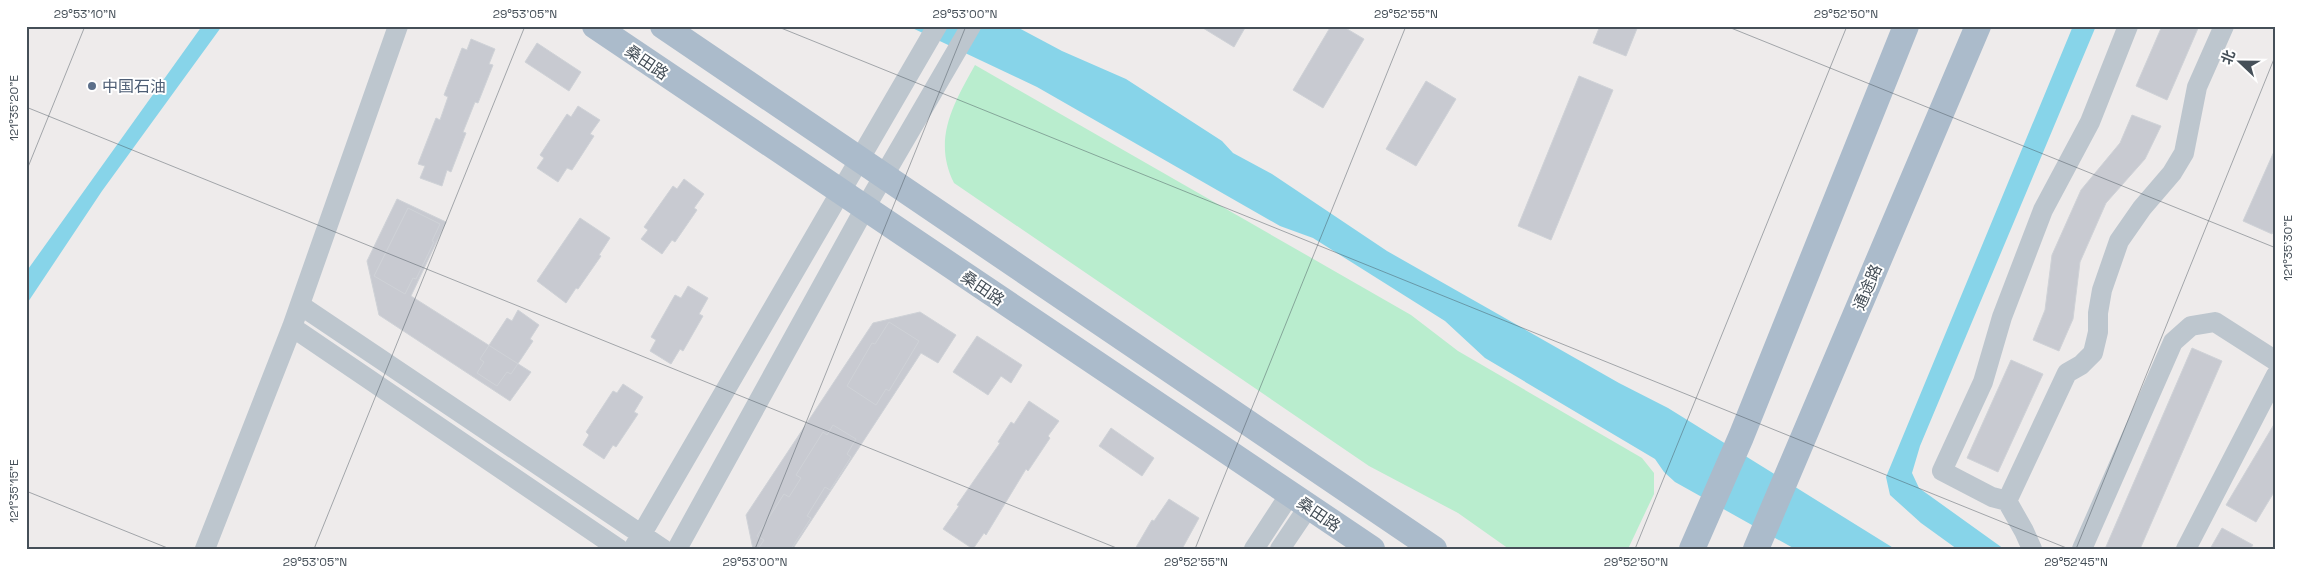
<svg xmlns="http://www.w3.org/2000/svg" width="2302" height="575" viewBox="0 0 2302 575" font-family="'Space Grotesk','Noto Sans SC',sans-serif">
<rect width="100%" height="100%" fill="#eeebeb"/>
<!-- green -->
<path fill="#b9edce" d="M975,65L1411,315L1458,351L1642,458L1654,473V494L1628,549H1509L1458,513L1369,466L954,183C932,139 954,103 975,65Z"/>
<!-- water -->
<path fill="#87d4e9" d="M202,26H222L102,191L26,305V272Z
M908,26H1015L1062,51L1126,79L1222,141L1233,153L1272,174L1387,251L1619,383L1668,408L1895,549H1795L1675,482L1664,472L1655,459L1485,358L1445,321L1313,238L1280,226L1037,87Z
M2073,26H2096L1920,446L1912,473L1919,488L2004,549H1957L1921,523L1890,495L1886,477Z"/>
<!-- building -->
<path fill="#c8cad1" stroke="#cfd2d7" d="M1204,26H1246L1234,47L1203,28Z
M1331,26H1342L1364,39L1323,108L1293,90Z
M1600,26H1638L1626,56L1593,43Z
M2162,26H2199L2167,100L2136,86Z
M471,39L495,49L489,64L493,65L478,103L475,102L463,132L466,133L451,172L447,170L442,186L420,178L425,166L418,164L436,118L440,120L448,97L444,95L462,48L467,50Z
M537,43L581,72L569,91L525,62Z
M1579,76L1613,90L1551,240L1518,226Z
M1426,81L1456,99L1416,166L1386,149Z
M578,106L600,120L590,134L594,136L572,170L567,168L558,182L537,168L544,158L540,155L567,114L571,117Z
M2132,115L2161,126L2145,159L2106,203L2080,262L2073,319L2059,351L2033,340L2045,310L2052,255L2081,190L2120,143Z
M2276,147V227L2272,234L2243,221Z
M684,179L704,194L694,208L697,210L675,242L672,240L662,254L641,239L648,230L644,227L673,186L677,189Z
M397,199L446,222L411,296L531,372L510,401L379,315L367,261Z
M408,208L440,224L432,241L434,242L416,279L413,278L405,294L374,276Z
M580,218L610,238L599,255L601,256L578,289L576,288L566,303L537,281Z
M688,286L708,298L699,314L703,316L683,351L680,349L671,364L650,351L656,340L651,337L675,295L681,298Z
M518,310L539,325L530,339L533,341L511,374L507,372L497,386L477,373L484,362L480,359L507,318L512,321Z
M920,312L956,335L938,363L921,353L794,547L796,549H753L746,515L873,323Z
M889,322L919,341L889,391L886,389L876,405L847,386L872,343L875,344Z
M977,336L1022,365L1011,383L1001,376L988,395L953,372Z
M2192,348L2222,361L2140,549H2105Z
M2011,360L2043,374L1998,472L1967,458Z
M623,384L643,397L634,412L638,414L616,447L613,445L604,459L583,445L589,435L586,432L613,391L617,393Z
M1029,401L1059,421L1048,436L1050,438L1028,471L1026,469L986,535L984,533L973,549L943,529L959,506L957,505L1000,443L998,442L1011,422L1014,424Z
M2276,421V489L2256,522L2226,505Z
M833,425L856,439L847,454L851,457L830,490L825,487L807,516L811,518L791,549H758L764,540L757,536L784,494L789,497L801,478L796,475L823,432L827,435Z
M1111,428L1154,458L1142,476L1099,446Z
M1169,499L1199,518L1182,549H1135L1152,520L1154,521Z
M2222,528L2253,545L2250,549H2210Z"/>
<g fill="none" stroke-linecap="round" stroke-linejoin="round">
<!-- minor -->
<path stroke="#bdc6ce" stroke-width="20" d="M300,305L663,549
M292,327L619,549
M2007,501L2067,373L2081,365L2093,353L2098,332V313L2102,290L2119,241L2142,208L2172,173L2184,153L2197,87L2224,26
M205,549L292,327L398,26
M633,549L937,26
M677,549L865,208L971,26
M1254,549L1290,494
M1280,549L1309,506
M2032,549L2024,531L2007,501L1992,497L1942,471L1983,382L2002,317L2043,210L2090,122L2128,26
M2082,549L2173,342L2191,326L2215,322L2276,361
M2186,549L2276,375"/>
<!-- major -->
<path stroke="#abbbcb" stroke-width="26" d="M595,26L1372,549
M663,26L1434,549
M1692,549L1741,437L1906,26
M1756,549L1978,26"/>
</g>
<!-- ticks -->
<path fill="none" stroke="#454f58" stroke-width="1" stroke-opacity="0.45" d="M776,26L2069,549M1726,26L2276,248M26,107L1119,549M26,172L85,26M26,491L170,549M314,549L525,26M755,549L966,26M1195,549L1406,26M1635,549L1847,26M2076,549L2276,54"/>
<!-- markers -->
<circle fill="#5c6f8a" stroke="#fff" stroke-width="2" cx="92" cy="86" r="5"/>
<g text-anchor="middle" stroke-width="4" stroke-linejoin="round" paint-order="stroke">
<!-- street labels -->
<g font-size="16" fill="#454f58" stroke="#fff">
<text transform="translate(647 62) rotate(34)" y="6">桑田路</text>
<text transform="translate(1867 287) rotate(-67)" y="6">通途路</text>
<text transform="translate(983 288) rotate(34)" y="6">桑田路</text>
<text transform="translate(1319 514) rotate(34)" y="6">桑田路</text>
</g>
<!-- service labels -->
<g font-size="16" fill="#4e5e75" stroke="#fff" text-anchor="start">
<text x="102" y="92">中国石油</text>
</g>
</g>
<!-- border -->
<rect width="2302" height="575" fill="none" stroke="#ffffff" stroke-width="55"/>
<!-- north arrow -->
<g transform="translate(2240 62) rotate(292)" stroke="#ffffff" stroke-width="4" paint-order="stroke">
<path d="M0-4L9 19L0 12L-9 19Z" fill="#454f58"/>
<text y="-8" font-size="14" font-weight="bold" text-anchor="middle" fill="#454f58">北</text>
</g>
<rect x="28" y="28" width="2246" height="520" fill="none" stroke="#454f58" stroke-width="2"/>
<g font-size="12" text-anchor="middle" fill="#454f58">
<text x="85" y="18">29°53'10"N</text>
<text x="525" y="18">29°53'05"N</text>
<text x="965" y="18">29°53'00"N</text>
<text x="1406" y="18">29°52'55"N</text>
<text x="1846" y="18">29°52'50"N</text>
<text transform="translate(14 108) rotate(-90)" y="4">121°35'20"E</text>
<text transform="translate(2288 248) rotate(-90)" y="4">121°35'30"E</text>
<text transform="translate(14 491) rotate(-90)" y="4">121°35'15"E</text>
<text x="315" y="566">29°53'05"N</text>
<text x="755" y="566">29°53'00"N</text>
<text x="1196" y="566">29°52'55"N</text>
<text x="1636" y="566">29°52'50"N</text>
<text x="2076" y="566">29°52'45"N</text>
</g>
</svg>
